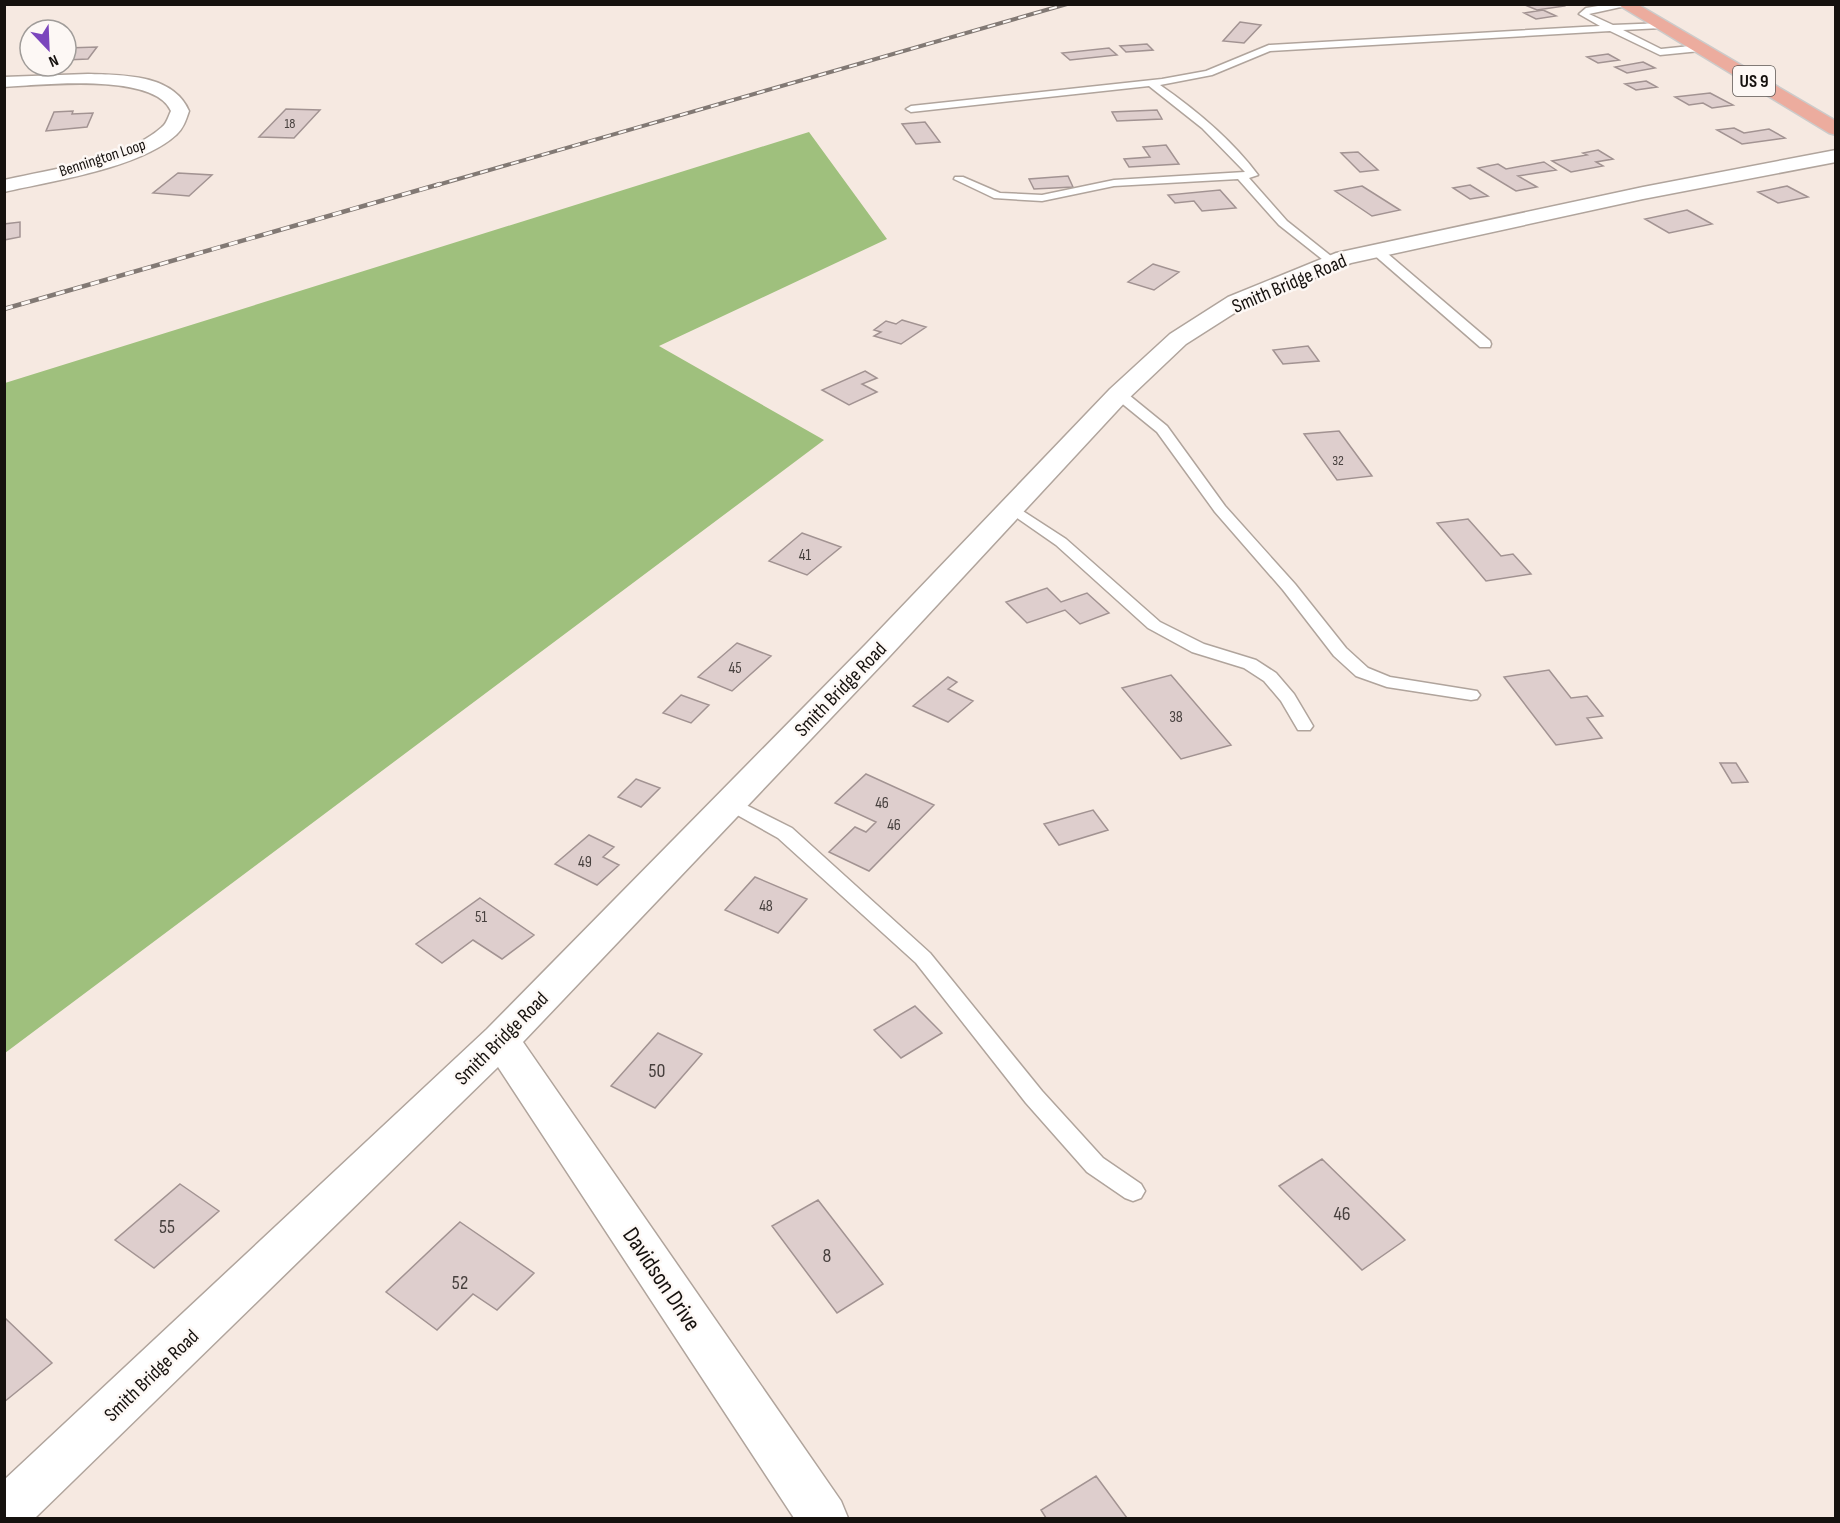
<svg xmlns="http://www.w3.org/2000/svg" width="1840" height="1523" viewBox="0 0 1840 1523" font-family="'Sofia Sans Condensed',sans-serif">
<rect width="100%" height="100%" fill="#f6e9e1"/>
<!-- forest -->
<path fill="#9fc07d" d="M809,132L887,239L659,346L824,440L5,1053V383Z"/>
<!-- building -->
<path fill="#dececd" stroke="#a29392" stroke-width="1.5" d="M1561,4L1564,6L1537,10L1525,5Z
M1543,10L1556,16L1536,19L1524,13Z
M1240,22L1261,25L1244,43L1223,41Z
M1147,44L1153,50L1126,52L1120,46Z
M97,47L88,59L66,60V48Z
M1109,48L1117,55L1070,60L1062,53Z
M1608,54L1619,60L1598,63L1587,57Z
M1643,62L1655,68L1627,73L1615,67Z
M1646,81L1657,87L1636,90L1625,84Z
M1710,93L1733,105L1712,108L1703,103L1689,105L1675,97Z
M286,109L320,110L294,138L259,137Z
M1157,110L1162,119L1117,121L1112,112Z
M73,111L72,114L93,113L87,127L46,131L54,112Z
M925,122L940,142L916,144L902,124Z
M1734,128L1744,133L1769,129L1785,138L1742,144L1717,130Z
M1166,145L1179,164L1129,167L1124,159L1150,157L1143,147Z
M1598,150L1613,159L1596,162L1603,166L1571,172L1552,161L1587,155L1583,153Z
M1358,152L1378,170L1360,172L1341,153Z
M1544,162L1556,170L1518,176L1537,187L1516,191L1478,168L1498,164L1506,169Z
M178,173L212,175L189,196L153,193Z
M1068,176L1073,187L1034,189L1029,179Z
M1470,185L1488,196L1470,199L1453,188Z
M1362,186L1400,210L1372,216L1335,191Z
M1787,186L1808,197L1778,203L1758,192Z
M1220,190L1236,208L1202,211L1194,201L1175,203L1168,195Z
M1687,210L1712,224L1669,233L1645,219Z
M20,222V237L4,240V224Z
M1153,264L1179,272L1154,290L1128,282Z
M902,320L926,327L901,344L874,336L881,332L874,330L886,321L896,324Z
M1308,346L1319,361L1283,364L1273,350Z
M865,371L877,378L862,384L877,392L849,405L822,390Z
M1339,431L1372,476L1337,480L1304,434Z
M1468,519L1501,556L1513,554L1531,574L1486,581L1437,523Z
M802,533L841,547L807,575L769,561Z
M1047,588L1061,602L1087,593L1109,613L1080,624L1065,610L1027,623L1006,602Z
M737,643L771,656L732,691L698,677Z
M1549,670L1571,698L1587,696L1603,716L1587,718L1602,738L1556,745L1504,677Z
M1171,675L1231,745L1181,759L1122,688Z
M948,677L957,682L948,689L973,701L948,722L913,706Z
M681,695L709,705L691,723L663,713Z
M1720,763H1736L1748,782L1732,783Z
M866,774L934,805L869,871L829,852L855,827L866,832L876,822L835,803Z
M636,779L660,788L641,807L618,797Z
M1093,810L1108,830L1059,845L1044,824Z
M589,835L614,847L603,857L619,865L597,885L555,864Z
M755,877L807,899L778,933L725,910Z
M480,898L534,935L502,959L473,940L442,963L416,944Z
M915,1006L942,1033L901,1058L874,1030Z
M658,1033L702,1054L655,1108L611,1086Z
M1322,1159L1405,1240L1362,1270L1279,1186Z
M180,1184L219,1211L154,1268L115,1240Z
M818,1200L883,1284L837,1313L772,1226Z
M460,1222L534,1273L497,1310L473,1294L437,1330L386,1292Z
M6,1319L52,1363L4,1402V1320Z
M1096,1476L1127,1518H1046L1041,1510Z"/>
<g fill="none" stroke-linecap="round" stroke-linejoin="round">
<!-- lane casing -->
<g stroke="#b0a49c" stroke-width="3">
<path id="lane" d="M1610,4L1630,5L1589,14L1613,25L1664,23V27L1661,28L1623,30L1661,49L1700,45L1705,48L1700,51L1660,55L1610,31L1270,51L1212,75L1160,85C1196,110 1232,140 1258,175L1249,178L1287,221L1336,260L1338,263L1332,267L1279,225L1238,179L1114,186L1042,201L994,198L954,179L955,177H963L1000,193L1042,195L1114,180L1245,172L1202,128L1149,86L911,112L906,109L911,106L1162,79L1206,71L1269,45L1600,26L1579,14L1586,8Z
M1377,247L1381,248L1490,341L1491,344L1490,347H1480L1373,254L1371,251Z
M1119,390L1124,391L1167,426L1225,506L1295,584L1346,648L1368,668L1390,677L1477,691L1480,695L1477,699L1471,700L1387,687L1356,676L1334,656L1283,590L1215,512L1157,432L1114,397L1112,394Z
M1012,504L1066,539L1160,622L1204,644L1256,660L1276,673L1294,694L1313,726L1310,730H1298L1281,701L1264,681L1244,668L1192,652L1148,628L1056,545L1007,511L1005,508Z
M730,797L792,828L930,953L1042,1091L1103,1158L1141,1184L1145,1191L1141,1198L1133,1201L1125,1198L1087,1172L1026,1103L916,963L778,838L723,807L721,803L723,799Z"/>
</g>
<!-- street casing -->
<g stroke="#b0a49c" stroke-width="3">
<path id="street" d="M88,74C123,75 173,74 189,111C186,120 183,129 176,135C140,168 52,181 4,192V180C52,169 125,160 162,127C167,123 168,117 171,111C154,72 40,85 4,87V77Z
M1836,150V162L1643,199L1351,263L1244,307L1186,344L1128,399L888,658L523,1042L841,1501L848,1518H794L498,1067L35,1518H4V1480L487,1029L866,644L1110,389L1170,334L1228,297L1336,253L1643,187Z"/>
</g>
<!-- primary casing -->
<g stroke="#cccbca" stroke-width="3">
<path id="primary" d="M1617,4H1637L1836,121V135L1829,133Z"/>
</g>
<!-- lane -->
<use href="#lane" fill="#fff" fill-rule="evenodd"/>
<!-- street -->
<use href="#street" fill="#fff" fill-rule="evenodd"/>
<!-- primary -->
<use href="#primary" fill="#ecac9e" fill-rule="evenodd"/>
<!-- rail-far1 casing -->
<g stroke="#827974" stroke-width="4">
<path id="rail-far1" d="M434,186L1067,4"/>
</g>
<!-- rail casing -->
<g stroke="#827974" stroke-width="4.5">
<path id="rail" d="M4,309L440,184"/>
</g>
<!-- rail-far1 -->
<use href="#rail-far1" stroke="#fdf8f5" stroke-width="2" stroke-dasharray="8" stroke-linecap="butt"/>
<!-- rail -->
<use href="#rail" stroke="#fdf8f5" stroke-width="3" stroke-dasharray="9" stroke-linecap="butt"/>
</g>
<g text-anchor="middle" stroke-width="5" stroke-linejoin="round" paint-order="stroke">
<!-- far-number labels -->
<g font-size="14" fill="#47403e">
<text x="290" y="128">18</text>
<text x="1338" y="465">32</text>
</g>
<!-- far-street labels -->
<g font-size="16" fill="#15110e" stroke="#fdf8f5">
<text transform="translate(102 157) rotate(-18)" y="6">Bennington Loop</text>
</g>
<!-- number labels -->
<g font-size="16" fill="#47403e">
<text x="805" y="560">41</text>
<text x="735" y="673">45</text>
<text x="1176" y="722">38</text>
<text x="882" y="808">46</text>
<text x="894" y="830">46</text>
<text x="585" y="867">49</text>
<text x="766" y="911">48</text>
<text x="481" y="922">51</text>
</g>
<!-- shield labels -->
<rect fill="#fdf8f5" stroke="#5b5653" stroke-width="1.5" x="1733" y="66" width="42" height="30" rx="4.5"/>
<g font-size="18" font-weight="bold" fill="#15110e">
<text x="1754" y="87">US 9</text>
</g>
<!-- street labels -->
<g font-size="20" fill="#15110e" stroke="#fdf8f5">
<text transform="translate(1289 283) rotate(-23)" y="7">Smith Bridge Road</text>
<text transform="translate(840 689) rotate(-46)" y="7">Smith Bridge Road</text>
<text transform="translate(501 1038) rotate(-45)" y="7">Smith Bridge Road</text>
<text transform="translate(151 1375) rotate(-44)" y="7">Smith Bridge Road</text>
</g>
<!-- near-number labels -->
<g font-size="20" fill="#47403e">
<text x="657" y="1077">50</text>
<text x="1342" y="1220">46</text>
<text x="167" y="1233">55</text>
<text x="827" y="1262">8</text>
<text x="460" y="1289">52</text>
</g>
<!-- near-street labels -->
<g font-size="24" fill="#15110e" stroke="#fdf8f5">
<text transform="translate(662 1279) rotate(56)" y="8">Davidson Drive</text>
</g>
</g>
<!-- border -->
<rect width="1840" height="1523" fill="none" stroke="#15110e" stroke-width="12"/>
<!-- north arrow -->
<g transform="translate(48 48) rotate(157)"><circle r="28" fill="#fdf8f5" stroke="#a09c99" stroke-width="1.5"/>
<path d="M0-4.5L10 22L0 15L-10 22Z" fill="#7b46bd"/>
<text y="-9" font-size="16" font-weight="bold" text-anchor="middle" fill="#15110e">N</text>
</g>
</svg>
